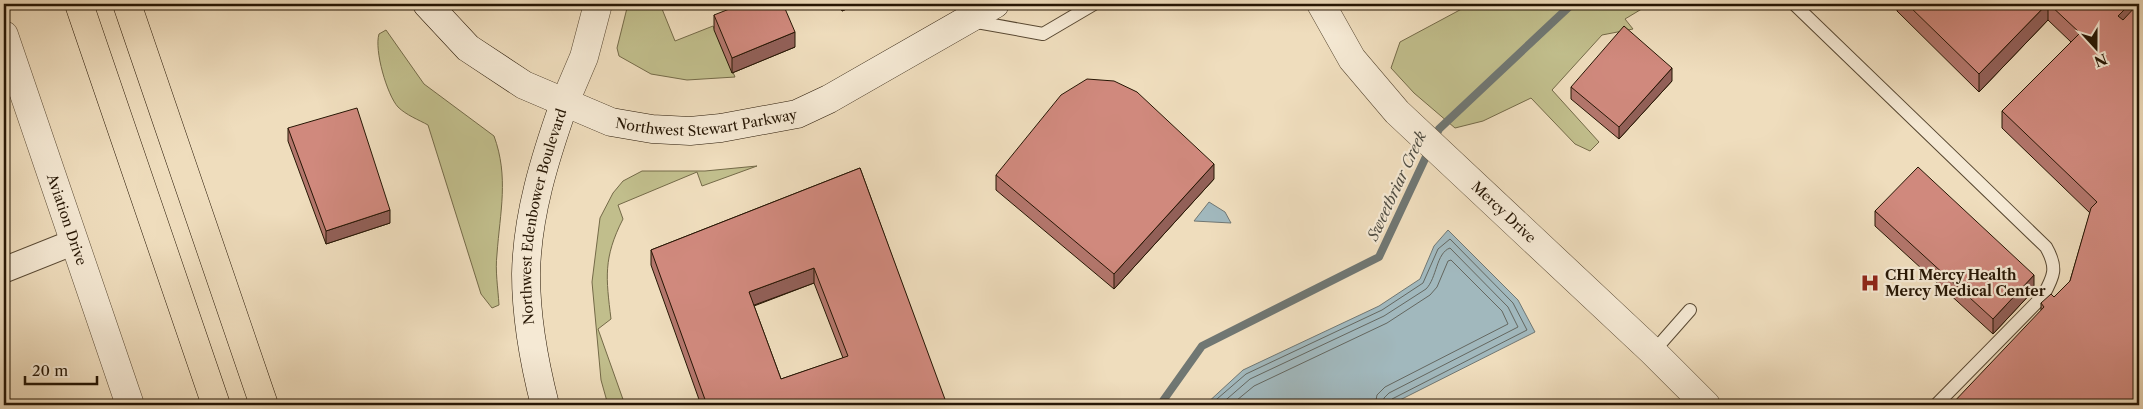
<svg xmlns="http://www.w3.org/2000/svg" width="2143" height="409" viewBox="0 0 2143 409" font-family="'Libre Caslon Text',serif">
<rect width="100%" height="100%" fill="#efddbd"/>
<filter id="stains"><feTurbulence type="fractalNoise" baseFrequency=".004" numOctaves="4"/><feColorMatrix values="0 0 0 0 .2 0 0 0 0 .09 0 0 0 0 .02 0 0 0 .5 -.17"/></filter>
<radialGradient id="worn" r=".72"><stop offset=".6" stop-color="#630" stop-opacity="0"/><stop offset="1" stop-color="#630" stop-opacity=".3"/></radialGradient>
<!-- green -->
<path fill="#c1be8c" stroke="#746a48" d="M628,4H660L675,41L713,26L735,77L687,80L651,74L619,56L617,48Z
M1471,4H1650L1625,19L1633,29L1602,35L1552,90L1599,142L1590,151L1575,144L1531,98L1483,121L1455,128L1414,93L1391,68L1400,42Z
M386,30L424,84L494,136C509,177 500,212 497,254C495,271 498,288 499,305L492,308L481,294L428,125C419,120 406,115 398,107C387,95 374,50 379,34Z
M757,166L702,186L697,172L618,205L623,219C603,258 606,278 611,319L598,329L625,405H608L601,380L592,282L600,218L613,193L623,181L642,171H705Z"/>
<!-- water -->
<path fill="#a1b8bd" stroke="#707773" d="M1209,202L1225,212L1231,223L1194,221Z
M1448,230L1518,300L1535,332L1390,405H1205L1243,370L1379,306L1420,279L1434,246Z"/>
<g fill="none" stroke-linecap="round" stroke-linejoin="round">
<!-- shore -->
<path stroke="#646760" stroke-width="1" d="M1210,405L1246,374L1382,310L1423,283L1438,249L1450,239L1513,303L1527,330L1392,399L1389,405
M1220,405L1250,379L1384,316L1426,289C1437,278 1436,253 1450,248L1508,307L1518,327L1389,393L1384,398L1383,405
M1231,405L1254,386L1387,323L1430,295L1437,287L1448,261L1451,260L1502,311L1508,324L1385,387L1377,395L1375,405"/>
<!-- stream -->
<path stroke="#707773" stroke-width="8" d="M1160,405L1202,346L1379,257L1439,129L1572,4"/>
<!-- service casing -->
<g stroke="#584832" stroke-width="14">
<path id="service" d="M1794,4L2046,247C2058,268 2054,276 2043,296L1936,405
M971,21L1043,34L1094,4
M1653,352L1690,310"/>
</g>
<!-- minor casing -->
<g stroke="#584832" stroke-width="27">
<path id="minor" d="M4,270L74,242"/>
</g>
<!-- tertiary casing -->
<g stroke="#584832" stroke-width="29">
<g id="tertiary">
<path id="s1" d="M1321,4L1352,59L1397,112L1653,352L1706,405"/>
<path id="s2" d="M4,35L130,405"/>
<path d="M564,104L584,57L598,4"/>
</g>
</g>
<!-- secondary casing -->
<g stroke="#261604" stroke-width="29">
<g id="secondary">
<path id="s3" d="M427,4L468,48L524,85L611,122L652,129L690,131L721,128L797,114L829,99L995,4"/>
<path id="s4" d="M545,405C534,362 526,319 526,274C527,215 545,158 564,104"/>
</g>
</g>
<!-- motorway casing -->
<g stroke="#261604" stroke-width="29">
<path id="motorway" d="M79,4L216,405
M127,4L264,405"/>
</g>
<!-- service -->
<use href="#service" stroke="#f5e9d4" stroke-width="12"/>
<!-- minor -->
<use href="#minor" stroke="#f5e9d4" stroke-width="25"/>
<!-- tertiary -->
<use href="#tertiary" stroke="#f5e9d4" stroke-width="28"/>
<!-- secondary -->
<use href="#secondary" stroke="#f5e9d4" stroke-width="28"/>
<!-- motorway -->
<use href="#motorway" stroke="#efddbd" stroke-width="28"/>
</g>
<!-- wall -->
<path fill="#b3766c" stroke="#261604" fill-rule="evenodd" d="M839,4H858L842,11Z
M1897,4H2134L2139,405L2041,310V303L2054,297L2070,281L2090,213L2002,128V111L2071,42L2048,20L1979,92L1897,11Z
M714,15L795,47L732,73L714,30Z
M1672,81L1619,139L1571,99V87Z
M288,128L390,223L326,244L288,141Z
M860,168L946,405H701L651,265V250ZM814,283L843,358L781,379L754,306Z
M996,175L1214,179L1114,289L996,190Z
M1875,211L2034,290L1993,334L1875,226Z"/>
<!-- shaded-wall -->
<path fill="#926058" stroke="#261604" d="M842,4H858L842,11Z
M2047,4H2048V20L1979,92V74Z
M2130,4H2134V16L2118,33V16Z
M795,32V47L732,73V58Z
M1672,68V81L1619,139V127Z
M1214,164V179L1114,289V274Z
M390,210V223L326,244V231Z
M814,268V283L749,307V292Z
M2034,275V290L1993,334V319Z
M2139,399V405H2134Z
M946,402V405H938Z"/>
<!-- building -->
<path fill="#d0897d" stroke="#261604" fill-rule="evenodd" d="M742,4H783L795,32L732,58L714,15Z
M1907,4H2047L1979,74Z
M2049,4H2130L2118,16L2123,20L2137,5L2139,7V399L2134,405H1951L2044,307L2041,303L2051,294L2054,297L2070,281L2091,208L2097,202L2002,111L2080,33Z
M1624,26L1672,68L1619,127L1571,87Z
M1087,79L1114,81L1137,92L1214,164L1114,274L996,175L1061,95Z
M357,108L390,210L326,231L288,128Z
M1918,167L2034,275L1993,319L1875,211Z
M860,168L946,402L938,405H707L651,250ZM814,268L848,356L781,379L749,292Z"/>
<!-- icons -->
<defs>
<g id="hospital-bare" transform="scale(1.5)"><path d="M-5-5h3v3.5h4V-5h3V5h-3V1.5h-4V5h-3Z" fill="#8f2418" stroke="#f5e9d4" stroke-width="2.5" paint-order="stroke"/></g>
</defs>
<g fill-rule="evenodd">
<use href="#hospital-bare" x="1870" y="283"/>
</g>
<g text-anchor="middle" stroke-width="4.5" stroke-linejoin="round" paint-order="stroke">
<!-- street labels -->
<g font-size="14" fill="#261604" stroke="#f5e9d4">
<text dy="5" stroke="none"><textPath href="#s3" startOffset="318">Northwest Stewart Parkway</textPath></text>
<text dy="5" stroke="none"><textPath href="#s1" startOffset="279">Mercy Drive</textPath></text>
<text dy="5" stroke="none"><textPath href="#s4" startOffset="192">Northwest Edenbower Boulevard</textPath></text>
<text dy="5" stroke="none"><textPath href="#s2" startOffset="195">Aviation Drive</textPath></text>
</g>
<!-- poi labels -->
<g font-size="14" font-weight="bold" fill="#261604" stroke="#f5e9d4" text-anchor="start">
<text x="1885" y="280">CHI Mercy Health<tspan x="1885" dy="16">Mercy Medical Center</tspan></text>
</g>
<!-- water labels -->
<g font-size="15" font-style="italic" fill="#514f45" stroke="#f5e9d4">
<text transform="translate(1397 186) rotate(-65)" y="5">Sweetbriar Creek</text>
</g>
</g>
<!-- margin -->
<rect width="2143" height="409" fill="none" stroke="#efddbd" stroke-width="20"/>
<rect x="5" y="5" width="2133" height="399" fill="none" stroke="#261604" stroke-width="2.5"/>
<rect x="10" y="10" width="2123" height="389" fill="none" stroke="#261604"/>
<!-- north arrow -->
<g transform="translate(2096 48) rotate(159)" stroke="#f5e9d4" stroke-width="4" paint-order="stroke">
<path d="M0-4L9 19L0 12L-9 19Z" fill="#261604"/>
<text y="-8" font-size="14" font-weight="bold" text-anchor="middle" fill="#261604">N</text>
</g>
<!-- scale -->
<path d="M25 376v8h72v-8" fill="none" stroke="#261604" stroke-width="2.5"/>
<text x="32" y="376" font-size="15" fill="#261604" stroke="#f5e9d4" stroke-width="4" paint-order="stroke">20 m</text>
<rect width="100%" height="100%" filter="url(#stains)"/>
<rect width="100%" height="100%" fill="url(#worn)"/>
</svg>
